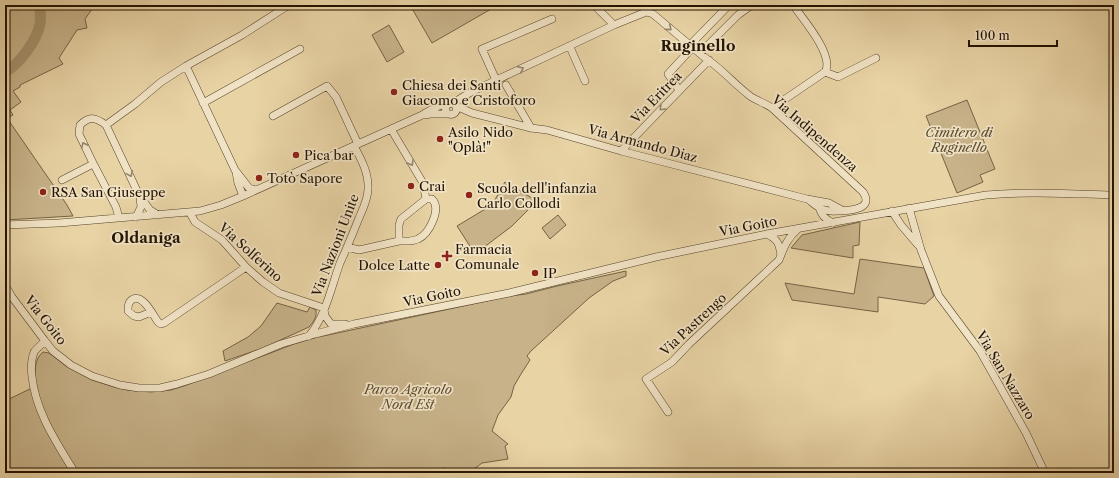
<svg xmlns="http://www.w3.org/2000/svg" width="1119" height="478" viewBox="0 0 1119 478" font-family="'Libre Caslon Text',serif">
<rect width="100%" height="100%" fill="#e8d3a5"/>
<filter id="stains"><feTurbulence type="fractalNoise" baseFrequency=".005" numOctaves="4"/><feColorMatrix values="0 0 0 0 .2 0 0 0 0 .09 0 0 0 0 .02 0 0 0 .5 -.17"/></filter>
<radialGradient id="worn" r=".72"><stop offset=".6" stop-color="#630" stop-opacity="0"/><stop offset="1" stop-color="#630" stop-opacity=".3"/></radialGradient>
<!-- green -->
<path fill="#c7b289" stroke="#756245" d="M5,5H95L85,19L87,28L77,30L59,58L63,64L20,85V87L13,91L21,102L10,110L13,115L9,117V121L27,147L67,205L73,216L5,220Z
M410,5H498L432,43Z
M389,25L404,52L387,62L372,35Z
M967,100L995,169L980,175L983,182L957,193L926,116Z
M505,182L537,201L512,226L475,254L457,226L492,205Z
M558,215L566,225L550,239L542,228Z
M860,222L859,245L853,246V258L791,248L802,235Z
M860,259L924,268L934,296L925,304L878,297V312L792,300L785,283L854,294Z
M626,271V276L613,281L589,298L531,351L527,356L530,360L521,374L514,386L511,397L498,415L492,431L508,444L505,446L508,459L482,463L469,473H451L446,468L412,473H5V401L36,386C35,374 33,360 43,352L49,353L66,366L92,380L114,387L127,390L151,392L171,390L184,386L294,344L314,338L510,296L526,294L557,286Z
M277,303L307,312L310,307L316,310C317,318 313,322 309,327L263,348L225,361L223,351L248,337L261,326Z"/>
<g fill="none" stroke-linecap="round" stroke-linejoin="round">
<!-- river -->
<path stroke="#a5926d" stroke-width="11" d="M5,72C19,65 37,40 40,24C41,18 40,11 40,5"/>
<!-- minor casing -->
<g stroke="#54432a" stroke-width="8">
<path id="minor" d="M594,5L614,25
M646,12L653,14L704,57C721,68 734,84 750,96C757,101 765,103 772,108L863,192C874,209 852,210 841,211C836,211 831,212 825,210C819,209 814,204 809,200
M646,12L650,5
M690,45L729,5
M570,47L585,81
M700,53L738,15L752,5
M186,66L235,170L249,188L256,190
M825,72L838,77L876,58
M496,80L482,49L552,19
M506,85L531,128
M679,90L668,74L693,47
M203,103L300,49
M445.5 109a5.5 5.5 0 1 1 11 0a5.5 5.5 0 1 1-11 0Z
M455,105L458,100L471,92L614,25L646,12
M456,106L472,113L531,128L547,130L621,151L807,199L829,203L842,210
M772,108L825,72C835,56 803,19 793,5
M424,115L431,114H450
M273,116L327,86L336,97L358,144
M106,125L135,104L161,82L186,66L242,35L289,5
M391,129L423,183L426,199
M621,151L709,60
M236,172L238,183L243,196
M62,180L93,164
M426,199H432C442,209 429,234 418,239C412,242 405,241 399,241V225L401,219Z
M819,207C821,215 825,219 833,223
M909,208L921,250L939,296L980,351L1026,433L1045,473
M892,211L901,225L918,245
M190,213L195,222L222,240L246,267L263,282L279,293L324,308
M136,217L141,207L140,197
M119,218L116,207L92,161L79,134L80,125C90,116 95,117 106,125L139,195L150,210L158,215
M5,225L59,223L200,211L221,205L243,196L420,116C429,111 439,104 450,103
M767,234C778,240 779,243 781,255
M347,247L359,250L399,241
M5,285L12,297L45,341L53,351L71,365L92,376L120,385L139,388H160L177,384L209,374L281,344L315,334L354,324L509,293L656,257L767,234L986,195C1029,191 1071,194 1114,195
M324,309L325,316L331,324H345
M151,312L139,317L134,316L128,311C128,306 128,302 133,299C143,294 153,315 158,322L161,324L164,323L246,267
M309,336C326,315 331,288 340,263C347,248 353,233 359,218C363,209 368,199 368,189C369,173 361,159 354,146
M45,341C41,345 37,348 34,352C31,360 31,369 32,377C36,413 57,443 75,473
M668,412L646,379L672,362L689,344L779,260C784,247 788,237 798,229"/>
</g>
<!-- minor -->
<use href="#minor" stroke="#f0e2c4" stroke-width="7"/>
</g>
<!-- one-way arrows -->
<defs><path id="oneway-chevron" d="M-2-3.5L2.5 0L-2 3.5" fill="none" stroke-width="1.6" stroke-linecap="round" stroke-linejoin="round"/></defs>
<g stroke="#94856c">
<use href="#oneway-chevron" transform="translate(669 28) rotate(40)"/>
<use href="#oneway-chevron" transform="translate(521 69) rotate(-25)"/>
<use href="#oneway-chevron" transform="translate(662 108) rotate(134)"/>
<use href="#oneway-chevron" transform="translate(84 145) rotate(-115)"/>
<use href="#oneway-chevron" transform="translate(411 163) rotate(60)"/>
<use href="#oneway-chevron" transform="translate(130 174) rotate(66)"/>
</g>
<!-- markers -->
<g fill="#8f2418" stroke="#f0e2c4" stroke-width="1.5">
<circle cx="394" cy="92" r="4"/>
<circle cx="440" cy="139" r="4"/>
<circle cx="296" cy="155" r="4"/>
<circle cx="259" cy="178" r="4"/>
<circle cx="411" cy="186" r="4"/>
<circle cx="43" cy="192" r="4"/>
<circle cx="469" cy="195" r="4"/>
<path d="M445 250h4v4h4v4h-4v4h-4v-4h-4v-4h4z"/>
<circle cx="438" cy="265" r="4"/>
<circle cx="535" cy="273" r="4"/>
</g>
<g text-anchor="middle" stroke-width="3.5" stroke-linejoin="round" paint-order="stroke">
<!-- poi labels -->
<g font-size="13" fill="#231301" stroke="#f0e2c4" text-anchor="start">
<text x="402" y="90">Chiesa dei Santi<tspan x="402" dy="15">Giacomo e Cristoforo</tspan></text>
<text x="448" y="137">Asilo Nido<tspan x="448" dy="15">"Oplà!"</tspan></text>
<text x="304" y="160">Pica bar</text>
<text x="267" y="183">Totò Sapore</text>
<text x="419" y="191">Crai</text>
<text x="477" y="193">Scuola dell'infanzia<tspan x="477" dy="15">Carlo Collodi</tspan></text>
<text x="51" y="197">RSA San Giuseppe</text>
<text x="455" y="254">Farmacia<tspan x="455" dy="15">Comunale</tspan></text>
<text x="430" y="270" text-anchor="end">Dolce Latte</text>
<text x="543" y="278">IP</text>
</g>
<!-- street labels -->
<g font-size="13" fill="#231301" stroke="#f0e2c4">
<text transform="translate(656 97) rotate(-46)" y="5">Via Eritrea</text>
<text transform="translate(815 133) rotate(41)" y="5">Via Indipendenza</text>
<text transform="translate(643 143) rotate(15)" y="5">Via Armando Diaz</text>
<text transform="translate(748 226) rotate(-11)" y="5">Via Goito</text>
<text transform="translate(335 245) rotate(-69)" y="5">Via Nazioni Unite</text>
<text transform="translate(251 252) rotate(42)" y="5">Via Solferino</text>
<text transform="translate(432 296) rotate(-12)" y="5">Via Goito</text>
<text transform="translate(46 320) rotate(52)" y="5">Via Goito</text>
<text transform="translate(693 324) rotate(-43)" y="5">Via Pastrengo</text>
<text transform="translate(1006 375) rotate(59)" y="5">Via San Nazzaro</text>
</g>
<!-- park labels -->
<g font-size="13" font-style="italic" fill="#5c4b31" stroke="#f0e2c4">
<text x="959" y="137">Cimitero di<tspan x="959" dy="15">Ruginello</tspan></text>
<text x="408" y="394">Parco Agricolo<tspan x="408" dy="15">Nord Est</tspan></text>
</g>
<!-- quarter labels -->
<g font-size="15" font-weight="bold" fill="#231301" stroke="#f0e2c4">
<text x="698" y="51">Ruginello</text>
<text x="146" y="243">Oldaniga</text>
</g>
</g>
<!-- margin -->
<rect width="1119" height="478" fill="none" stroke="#e8d3a5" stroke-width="20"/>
<rect x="6" y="6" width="1107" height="466" fill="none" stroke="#231301" stroke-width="2"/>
<rect x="10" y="10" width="1099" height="458" fill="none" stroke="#231301"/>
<!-- scale -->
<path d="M969 40v6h88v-6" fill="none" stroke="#231301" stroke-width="2"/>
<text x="975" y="40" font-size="12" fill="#231301" stroke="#f0e2c4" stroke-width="3" paint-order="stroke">100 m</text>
<rect width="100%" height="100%" filter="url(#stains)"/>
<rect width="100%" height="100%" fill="url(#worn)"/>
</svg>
